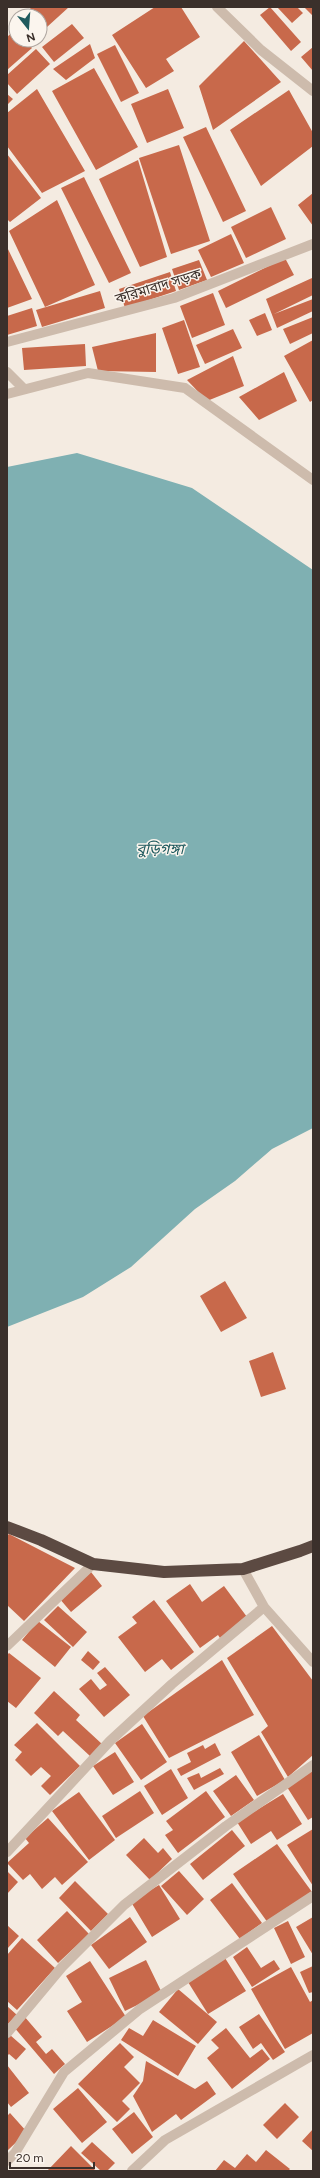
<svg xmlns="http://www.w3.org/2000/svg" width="320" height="2178" viewBox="0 0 320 2178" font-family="Figtree,'Noto Sans Bengali',sans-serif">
<rect width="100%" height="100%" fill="#f4ebe1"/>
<!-- water -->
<path fill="#7fb0b2" d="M77,453L192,488L313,570V1128L272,1149L235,1181L195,1209L131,1267L83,1297L7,1327V467Z"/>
<!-- building -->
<path fill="#c8694b" d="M29,7H69L47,27L40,19V16H37Z
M155,7H181L200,37L166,59L174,71L146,88L112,35Z
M270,7L301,42L291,51L260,15Z
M277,7H297L303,13L292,23Z
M304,7H313V16Z
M72,24L84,38L54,62L42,47Z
M16,29V40H25L32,48L7,70V37Z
M244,41L281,82L213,130L199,86Z
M90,44L95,58L66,80L53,69Z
M115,45L139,93L121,102L97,54Z
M313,47V71L301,57Z
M36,49L50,64L17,94L7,83V75Z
M94,68L138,147L96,170L52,91Z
M37,89L85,171L42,193L7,146V113Z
M168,89L184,128L147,143L131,104Z
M289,90L313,133V146L261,186L230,130Z
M7,94L13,99L7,105Z
M206,127L246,211L223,222L183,137Z
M179,145L210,241L171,254L139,158Z
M7,154L41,198L10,222L7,219Z
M138,160L167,257L140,267L99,179Z
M84,177L131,273L109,283L61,188Z
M313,193V226L298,205Z
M57,200L95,285L45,307L9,231Z
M271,207L286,239L246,258L231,227Z
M231,234L244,263L211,277L198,250Z
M7,247L32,299L7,308Z
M285,258L294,275L226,308L218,291Z
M199,260L207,280L179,290L172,269Z
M170,272L176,291L125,308L119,289Z
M312,278L313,295L274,314L313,299V311L277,328L266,299Z
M100,291L105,308L42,327L36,310Z
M213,293L225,325L192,338L180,306Z
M32,308L37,326L7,335V316Z
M265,313L272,330L257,336L249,320Z
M313,317V333L290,344L283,329Z
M184,320L200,367L178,374L162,328Z
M233,329L242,348L205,364L196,345Z
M156,333V372L98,371L92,347Z
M313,340V400L310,402L284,356Z
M85,344L86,366L24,370L22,348Z
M233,356L244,386L207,401L187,380Z
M284,372L297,401L259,420L239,397Z
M225,1281L247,1318L221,1332L200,1296Z
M273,1352L286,1389L261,1397L249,1361Z
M9,1534L75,1568L24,1621L7,1605V1536Z
M91,1572L102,1586L71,1612L59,1598Z
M190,1584L202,1602L224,1586L250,1621L222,1641L218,1635L200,1648L166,1601Z
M154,1600L194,1652L171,1670L162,1659L145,1672L118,1637L137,1623L132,1617Z
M58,1606L87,1632L73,1647L44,1620Z
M38,1621L71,1647L55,1667L22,1640Z
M272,1626L313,1681V1755L288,1777L261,1732L268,1726L227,1658Z
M88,1651L100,1662L93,1670L81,1660Z
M9,1653L41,1678L16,1708L7,1701V1655Z
M222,1660L254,1715L169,1758L143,1716Z
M105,1667L130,1695L104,1717L79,1689L91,1679L100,1690L107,1685L97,1673Z
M54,1691L80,1715L76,1720L102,1744L90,1756L63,1731L58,1736L34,1713Z
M37,1723L80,1766L50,1795L41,1786L51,1776L41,1767L31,1776L15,1760L22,1752L14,1745Z
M142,1724L167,1762L141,1780L115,1743Z
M259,1735L285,1780L257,1796L231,1752Z
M215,1743L221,1755L181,1776L177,1769L191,1762L187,1753L203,1745L205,1749Z
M115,1752L134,1782L113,1795L93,1766Z
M220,1768L224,1774L194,1790L187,1778L199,1773L201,1778Z
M171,1769L188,1798L162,1815L144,1786Z
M313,1770V1817L308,1820L287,1787Z
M236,1775L254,1800L231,1816L213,1791Z
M140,1791L154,1813L116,1838L102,1816Z
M206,1791L225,1817L178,1853L165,1835L173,1830L166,1821Z
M79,1792L115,1840L89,1860L52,1811Z
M283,1794L302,1824L277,1840L271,1831L251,1844L237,1822Z
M48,1818L88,1862L62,1885L55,1877L42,1889L30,1874L23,1880L7,1863L29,1843L25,1838Z
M313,1829V1886L287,1845Z
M232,1830L245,1846L203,1880L190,1864Z
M144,1838L158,1853L163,1848L172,1859L150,1880L126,1855Z
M277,1844L312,1892L268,1923L233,1874Z
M7,1871L18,1882L7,1894Z
M179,1871L204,1899L187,1915L161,1886Z
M75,1881L108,1914L91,1931L59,1898Z
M232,1883L262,1923L240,1939L210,1900Z
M159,1885L180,1919L152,1937L131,1902Z
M67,1911L89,1934L58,1963L37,1940Z
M130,1917L147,1942L109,1969L91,1945Z
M313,1917V1955L296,1927Z
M288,1921L305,1957L291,1964L274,1928Z
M7,1925L19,1936L7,1949Z
M22,1938L55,1968L17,2010L7,2001V1955Z
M247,1947L261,1968L274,1960L280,1969L252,1987L233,1957Z
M225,1958L246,1991L208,2014L188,1982Z
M146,1960L162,1993L125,2011L109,1978Z
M90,1961L126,2017L87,2042L67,2011L82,2002L66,1976Z
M313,1966V1992L309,1993L300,1972Z
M291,1967L310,2002L313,2000V2033L285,2049L251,1989Z
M178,1989L217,2022L198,2044L159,2012Z
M7,2006L17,2015L7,2025Z
M259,2014L285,2052L273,2060L261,2043L253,2049L239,2027Z
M24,2016L42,2037L36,2042L46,2054L52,2049L65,2064L54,2074L13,2026Z
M153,2020L196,2046L178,2076L121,2040L129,2028L143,2036Z
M226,2028L250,2058L262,2049L270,2059L232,2089L207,2058L219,2048L211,2040Z
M10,2035L26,2049L16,2060L9,2054L7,2056V2039Z
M120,2043L134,2057L124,2067L140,2083L122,2101L130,2109L117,2122L78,2084Z
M146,2061L195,2089L207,2081L216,2094L181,2120L176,2114L152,2132L133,2096L143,2081Z
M7,2065L29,2093L11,2107L7,2102Z
M78,2088L107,2122L82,2143L53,2109Z
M285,2103L299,2117L277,2139L263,2125Z
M134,2112L153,2137L132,2154L112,2129Z
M10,2113L27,2132L7,2151V2116Z
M313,2129V2151L302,2141Z
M92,2142L115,2163L107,2171H101L81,2153Z
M71,2146L96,2171H47Z
M266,2150L290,2169L288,2171H215L224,2160L235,2168L247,2154L256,2162Z"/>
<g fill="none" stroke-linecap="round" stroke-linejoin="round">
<!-- street -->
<path stroke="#cdbbac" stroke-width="10" d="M217,7L261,50L313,91
M7,342L174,298L313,244
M7,372L24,389
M7,394L88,373L185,388L313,480
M243,1569L264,1607L313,1662
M7,1646L93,1564
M7,1852L110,1741L172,1684L264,1607
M7,2033L62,1967L124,1905L226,1826L313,1765
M7,2161L15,2153L64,2072L140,2009L313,1896
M132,2171L165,2140L313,2055"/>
<!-- highway -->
<path stroke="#5c4a42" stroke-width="12" d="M7,1527L41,1540L93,1564L164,1572L243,1569L300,1551L313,1546"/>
</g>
<g text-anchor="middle" stroke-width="3" stroke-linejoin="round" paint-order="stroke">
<!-- street labels -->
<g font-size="14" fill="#3b302b" stroke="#fbf5ee">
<text transform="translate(158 286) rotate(-17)" y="5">করিমাবাদ সড়ক</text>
</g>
<!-- water labels -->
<g font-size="15" font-style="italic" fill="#1f5a5e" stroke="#fbf5ee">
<text x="160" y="854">বুড়িগঙ্গা</text>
</g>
</g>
<!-- border -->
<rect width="320" height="2178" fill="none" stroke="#3b302b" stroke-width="16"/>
<!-- north arrow -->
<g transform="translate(28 28) rotate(163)"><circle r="19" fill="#fbf5ee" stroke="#aea6a0"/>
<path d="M0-3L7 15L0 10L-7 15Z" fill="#1f5a5e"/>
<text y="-6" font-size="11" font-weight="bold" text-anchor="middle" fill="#3b302b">N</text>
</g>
<!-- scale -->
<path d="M10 2162v6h84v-6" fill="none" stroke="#3b302b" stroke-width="2"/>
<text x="16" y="2162" font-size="12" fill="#3b302b" stroke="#fbf5ee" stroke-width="3" paint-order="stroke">20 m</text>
</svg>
